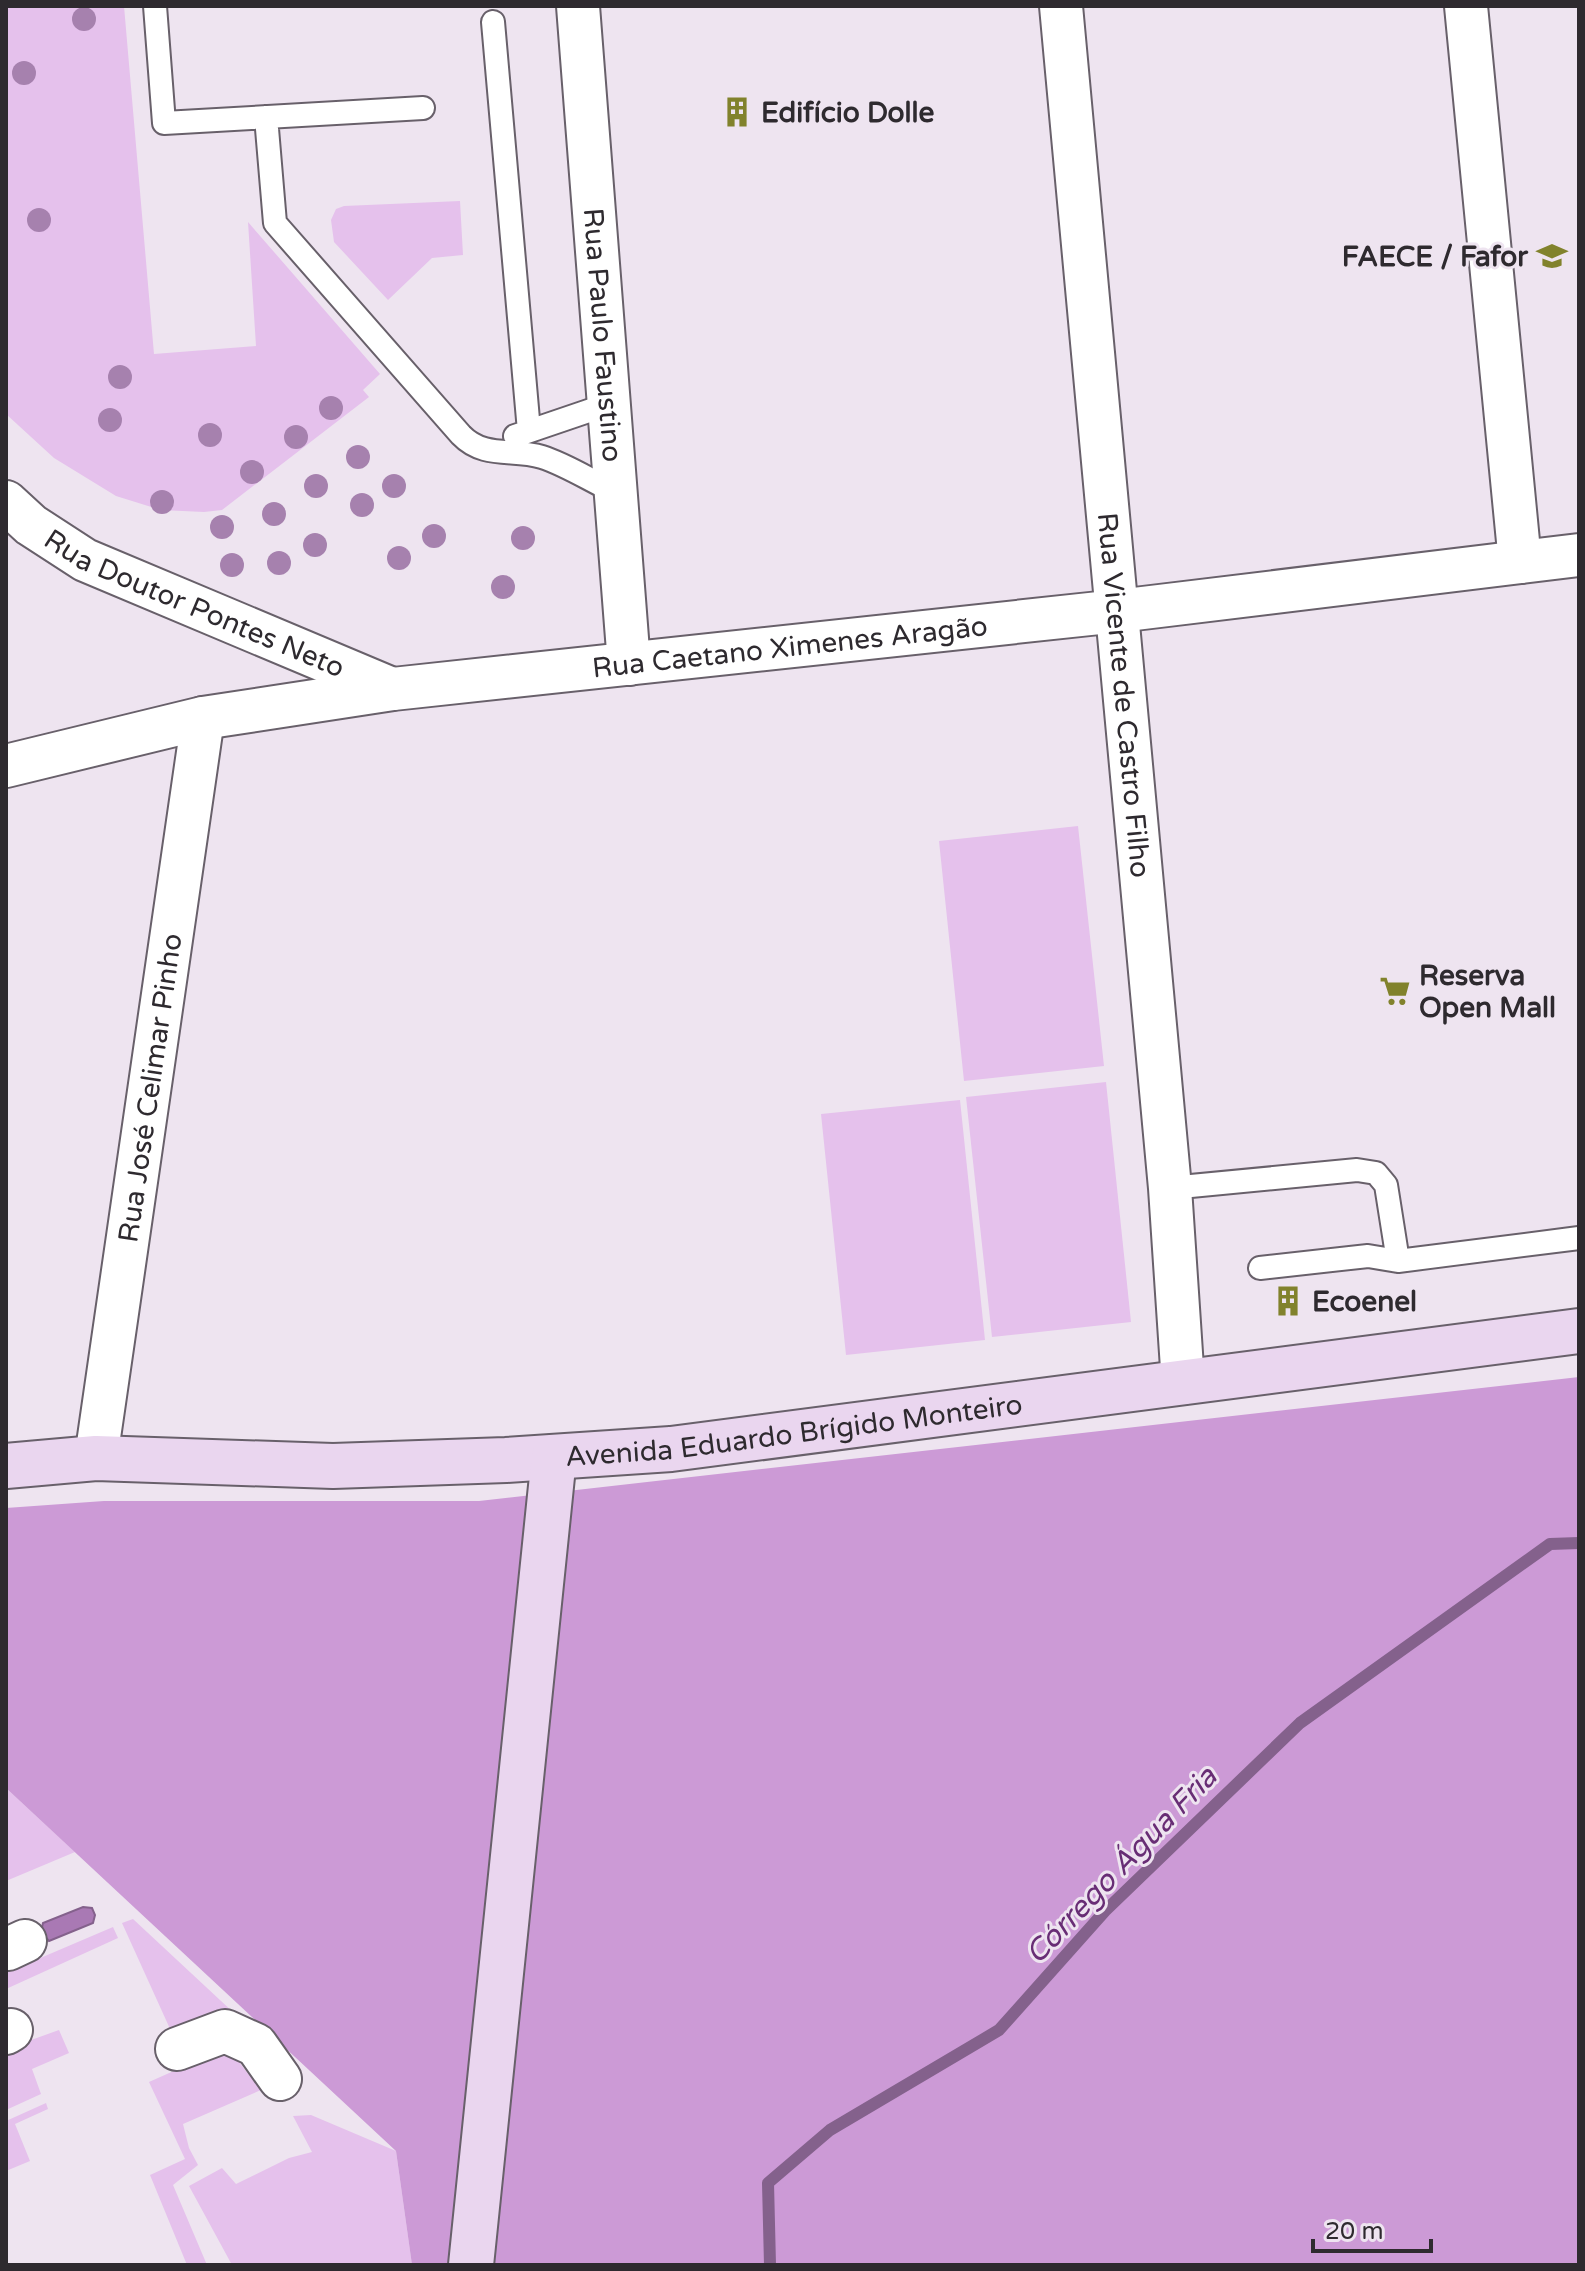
<svg xmlns="http://www.w3.org/2000/svg" width="1585" height="2271" viewBox="0 0 1585 2271" font-family="'Varela Round',sans-serif">
<rect width="100%" height="100%" fill="#eee4f0"/>
<!-- green -->
<path fill="#e5c1ec" d="M6,6H124L154,354L256,346L248,222L380,374L363,390L369,397L222,510L204,512L161,510L116,496L54,458L6,414Z
M460,201L463,255L432,258L388,300L334,242L331,220L336,209L344,206Z
M1078,826L1104,1066L964,1081L939,841Z
M1106,1082L1131,1322L992,1337L966,1097Z
M960,1100L985,1340L846,1355L821,1114Z
M6,1788L75,1852L6,1881Z
M133,1919L235,2014L176,2042L122,1923Z
M113,1927L118,1938L6,1989V1979L13,1954L30,1943L38,1959Z
M59,2030L69,2053L32,2069L41,2094L6,2110V2040L20,2044Z
M221,2039L261,2090L183,2124L189,2148L198,2165L173,2185L207,2265H187L150,2175L185,2159L149,2082L185,2066Z
M46,2103L48,2109L15,2124L30,2161L6,2171V2121Z
M311,2115L396,2151L412,2265H232L189,2186L222,2168L236,2184L289,2158L312,2152L293,2116Z"/>
<!-- forest -->
<path fill="#cc9ad6" d="M1579,1377V2265H412L396,2151L6,1788V1508L104,1501H479Z"/>
<!-- water -->
<path fill="#a979b4" stroke="#84618c" stroke-width="2" d="M83,1907L92,1908L95,1915L93,1923L49,1941L41,1932L43,1923Z"/>
<g fill="none" stroke-linecap="round" stroke-linejoin="round">
<!-- stream -->
<path stroke="#84618c" stroke-width="12" d="M770,2265L768,2183L830,2130L999,2030L1105,1911L1300,1723L1550,1544L1579,1543"/>
<!-- lane casing -->
<g stroke="#68606a" stroke-width="26">
<path id="lane" d="M155,6L164,123L423,108
M493,22L529,431
M266,117L275,223L461,435C484,459 513,448 542,457C567,465 591,481 615,492
M515,436L609,404
M1170,1188L1357,1170L1376,1173L1386,1185L1398,1261
M1260,1268L1368,1256L1398,1261L1579,1238"/>
</g>
<!-- street casing -->
<g stroke="#68606a" stroke-width="46">
<g id="street">
<path id="s1" d="M578,6L629,664"/>
<path id="s2" d="M1061,6L1170,1188L1183,1383"/>
<path d="M1466,6L1520,562"/>
<path id="s3" d="M6,502L31,525L85,560L392,689"/>
<path id="s4" d="M6,766L203,718L393,689L1118,611L1579,555"/>
<path id="s5" d="M96,1458L203,718"/>
<path d="M8,1949L25,1941"/>
<path d="M6,2033L11,2030"/>
<path d="M177,2049L225,2031L256,2045L280,2079"/>
</g>
</g>
<!-- secondary casing -->
<g stroke="#68606a" stroke-width="48">
<g id="secondary">
<path id="s6" d="M6,1466L96,1458L333,1466L506,1460L671,1449L1579,1331"/>
<path d="M471,2265L554,1457"/>
</g>
</g>
<!-- lane -->
<use href="#lane" stroke="#fff" stroke-width="22"/>
<!-- street -->
<use href="#street" stroke="#fff" stroke-width="42"/>
<!-- secondary -->
<use href="#secondary" stroke="#ead6ef" stroke-width="44"/>
</g>
<!-- trees -->
<g fill="#a681ae">
<circle cx="84" cy="19" r="12"/>
<circle cx="24" cy="73" r="12"/>
<circle cx="39" cy="220" r="12"/>
<circle cx="120" cy="377" r="12"/>
<circle cx="331" cy="408" r="12"/>
<circle cx="110" cy="420" r="12"/>
<circle cx="210" cy="435" r="12"/>
<circle cx="296" cy="437" r="12"/>
<circle cx="358" cy="457" r="12"/>
<circle cx="252" cy="472" r="12"/>
<circle cx="316" cy="486" r="12"/>
<circle cx="394" cy="486" r="12"/>
<circle cx="162" cy="502" r="12"/>
<circle cx="362" cy="505" r="12"/>
<circle cx="274" cy="514" r="12"/>
<circle cx="222" cy="527" r="12"/>
<circle cx="434" cy="536" r="12"/>
<circle cx="523" cy="538" r="12"/>
<circle cx="315" cy="545" r="12"/>
<circle cx="399" cy="558" r="12"/>
<circle cx="279" cy="563" r="12"/>
<circle cx="232" cy="565" r="12"/>
<circle cx="503" cy="587" r="12"/>
</g>
<!-- icons -->
<defs>
<g id="building-bare" transform="scale(2.4)"><path d="M-4-6H4V6H1V3H-1V6H-4ZM-2.5-4.3h1.7v1.8h-1.7ZM.8-4.3h1.7v1.8H.8ZM-2.5-1h1.7V.8h-1.7ZM.8-1h1.7V.8H.8Z" fill="#81822c" stroke="#eee4f0" stroke-width="2.5" paint-order="stroke"/></g>
<g id="university-bare" transform="scale(2.4)"><path d="M0-5L7-2L0 1L-7-2ZM-4 1L0 2.5L4 1V4Q0 6-4 4Z" fill="#81822c" stroke="#eee4f0" stroke-width="2.5" paint-order="stroke"/></g>
<g id="supermarket-bare" transform="scale(2.4)"><path d="M-6-5.5h2.5l.6 2H6L4.5 2H-2.5L-4.4-4H-6ZM-1.5 3.2a1.3 1.3 0 1 0 .1 0ZM3 3.2a1.3 1.3 0 1 0 .1 0Z" fill="#81822c" stroke="#eee4f0" stroke-width="2.5" paint-order="stroke"/></g>
</defs>
<g fill-rule="evenodd">
<use href="#building-bare" x="737" y="112"/>
<use href="#university-bare" x="1552" y="256"/>
<use href="#supermarket-bare" x="1395" y="991"/>
<use href="#building-bare" x="1288" y="1301"/>
</g>
<g text-anchor="middle" stroke-width="6" stroke-linejoin="round" paint-order="stroke">
<!-- poi labels -->
<g font-size="28" font-weight="bold" fill="#2e2a2f" stroke="#eee4f0" text-anchor="start">
<text x="761" y="122">Edifício Dolle</text>
<text x="1528" y="266" text-anchor="end">FAECE / Fafor</text>
<text x="1419" y="985">Reserva<tspan x="1419" dy="32">Open Mall</tspan></text>
<text x="1312" y="1311">Ecoenel</text>
</g>
<!-- street labels -->
<g font-size="28" fill="#2e2a2f" stroke="#eee4f0">
<text dy="10" stroke="none"><textPath href="#s1" startOffset="330">Rua Paulo Faustino</textPath></text>
<text dy="10" stroke="none"><textPath href="#s3" startOffset="216">Rua Doutor Pontes Neto</textPath></text>
<text dy="10" stroke="none"><textPath href="#s4" startOffset="794">Rua Caetano Ximenes Aragão</textPath></text>
<text dy="10" stroke="none"><textPath href="#s2" startOffset="692">Rua Vicente de Castro Filho</textPath></text>
<text dy="10" stroke="none"><textPath href="#s5" startOffset="374">Rua José Celimar Pinho</textPath></text>
<text dy="10" stroke="none"><textPath href="#s6" startOffset="790">Avenida Eduardo Brígido Monteiro</textPath></text>
</g>
<!-- water labels -->
<g font-size="30" font-style="italic" fill="#682d75" stroke="#eee4f0">
<text transform="translate(1121 1865) rotate(-46)" y="10">Córrego Água Fria</text>
</g>
</g>
<!-- border -->
<rect width="1585" height="2271" fill="none" stroke="#2e2a2f" stroke-width="16"/>
<!-- scale -->
<path d="M1313 2239v12h118v-12" fill="none" stroke="#2e2a2f" stroke-width="4"/>
<text x="1325" y="2239" font-size="24" fill="#2e2a2f" stroke="#eee4f0" stroke-width="6" paint-order="stroke">20 m</text>
</svg>
